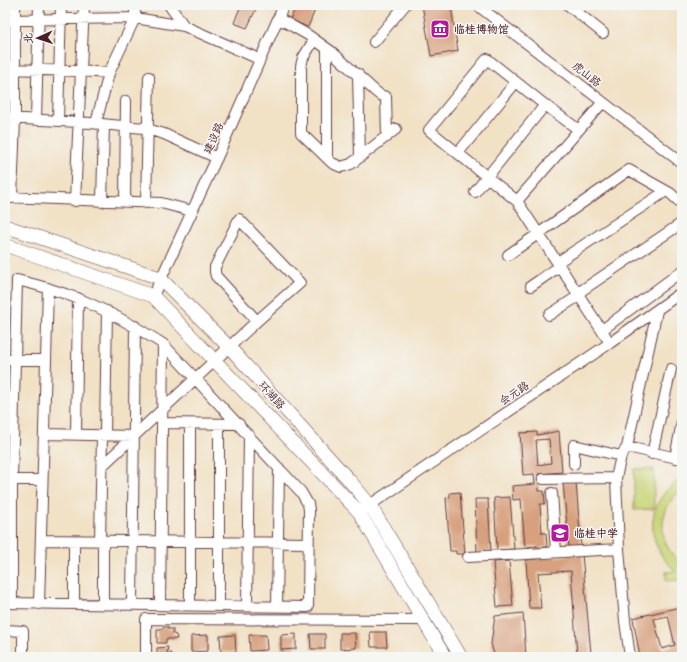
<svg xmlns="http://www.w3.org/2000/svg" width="687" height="662" viewBox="0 0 687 662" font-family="Sriracha,'LXGW WenKai TC',sans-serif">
<rect width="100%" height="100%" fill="#f6f6f2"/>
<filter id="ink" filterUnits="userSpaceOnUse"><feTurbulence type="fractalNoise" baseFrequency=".025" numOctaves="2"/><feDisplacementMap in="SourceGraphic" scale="8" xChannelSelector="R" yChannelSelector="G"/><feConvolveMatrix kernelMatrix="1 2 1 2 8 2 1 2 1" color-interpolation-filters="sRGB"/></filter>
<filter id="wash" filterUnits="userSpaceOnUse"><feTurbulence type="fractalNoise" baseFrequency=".012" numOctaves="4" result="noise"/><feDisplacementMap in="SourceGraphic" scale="16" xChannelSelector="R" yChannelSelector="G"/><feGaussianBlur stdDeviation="0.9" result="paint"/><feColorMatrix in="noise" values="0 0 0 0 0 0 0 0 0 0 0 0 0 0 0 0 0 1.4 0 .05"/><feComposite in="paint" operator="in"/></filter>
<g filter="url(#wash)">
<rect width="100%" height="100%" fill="#f1e1c5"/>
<!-- green -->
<path fill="#c7d475" stroke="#887a50" d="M634,469H654V509L634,510Z
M682,479V490C657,507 656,546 682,563V580L666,581V572L676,571C644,546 644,499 682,479Z"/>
<g id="blocks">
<!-- building -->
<path fill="#d7a07e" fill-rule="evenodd" d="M241,5L245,7L246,5H258L247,28L234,23Z
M297,5H317L308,27L290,19Z
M422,5H449L451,7L458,51L431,56Z
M559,431L562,472L538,474L539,491H544L545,504H540L542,533H546L547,547H542V558L582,554L591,654L577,655L571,571L538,573L541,608H529L526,560L538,559L537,546L525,547L521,499L513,500L512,486L535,484L534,474L523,475L520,433L537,432V435ZM549,439L551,463L538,465L536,440Z
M576,482L581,546L569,547L563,483Z
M460,492L465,554H456V551H450L446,498L450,497V493Z
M510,497L514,549L497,550L494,498Z
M475,499H488L491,552L477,553Z
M509,561L513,606L497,607L493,562Z
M680,607L682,617V657H640L633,618ZM668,616L675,645L662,649L654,619Z
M523,613L526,657H495L491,644L495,616Z
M163,627H168V629H173V634L176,635L177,639H166V643H157V629H163Z
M370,632H386L387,647H371Z
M340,633H355L356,648L340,649Z
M296,634V649L281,650V635Z
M310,634H325V649H311Z
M208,635V651L191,652V636Z
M235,635L236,652H221L220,636Z
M249,635H266L267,650L250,651Z
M168,647L167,653H171V657H157V648Z"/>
</g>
</g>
<g filter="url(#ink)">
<use href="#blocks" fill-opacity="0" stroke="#633c42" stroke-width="1"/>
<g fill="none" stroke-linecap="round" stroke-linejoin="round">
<!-- minor casing -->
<g stroke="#633c42" stroke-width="12">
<path id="minor" d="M169,5L184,26
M477,5L682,163
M568,5L603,33
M278,18L308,35L332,52L375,91L380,95L386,97L387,137
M5,20L135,18L184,26L259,59
M314,40L303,58L301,66V133L332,163L341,167L351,164L396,129
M374,42L405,5
M5,69L81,71L109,73
M358,74L360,157
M5,118L79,122L144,128L164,134L217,158
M36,120L39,5
M58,121L61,5
M96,123L109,73L135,18V5
M579,130L545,105L487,59L429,130L517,201L610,343
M458,153L516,82
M327,157V49
M475,192L545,105
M5,197L161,203L192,211
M12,198L15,119V5
M75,201L84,5
M517,201L603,102
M102,202L104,124
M125,202L126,101
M146,203L149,77
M508,255L629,170L670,193L682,204
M558,262L666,191
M531,286L560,266
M578,293L682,223
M153,296L220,151L284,5
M549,315L580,295
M602,330L682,271
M5,360H46L48,288
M162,423L239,424
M190,424V605
M45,434L133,436
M76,434L78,298
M105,435L107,311
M627,447L682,459
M652,454L671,369
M675,458L682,422
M574,464V445L621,456
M102,466L257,321L300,283L239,219L215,267V272L216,276L257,321
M543,479L616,478
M6,480H42
M552,493L556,552
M364,509L610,343L682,292
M41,540L308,543
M100,541L102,435
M103,541V604
M468,557L619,549
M5,603L308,607L309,510L308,504L301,492L163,344C136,327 109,311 79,299C59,291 38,285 17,280L12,480V603
M39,604L46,360
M74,604V541
M132,605L135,326
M160,605L163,344
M219,606V425
M247,606L249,435
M277,607L279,468
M5,630L23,631V657
M146,657V619L423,620
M630,657L625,621L619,549L616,478L621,456L627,447L657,311"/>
</g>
<!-- major casing -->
<g stroke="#633c42" stroke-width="14">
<path id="major" d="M5,226L160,278L230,348L349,480L370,505L461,657
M5,245L153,296L359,512L445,657"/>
</g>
<!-- minor -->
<use href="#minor" stroke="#fff" stroke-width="10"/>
<!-- major -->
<use href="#major" stroke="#fff" stroke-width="13"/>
</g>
</g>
<!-- icons -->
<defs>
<g id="museum-square" transform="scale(1)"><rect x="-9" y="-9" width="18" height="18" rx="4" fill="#b5179e" stroke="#f6f6f2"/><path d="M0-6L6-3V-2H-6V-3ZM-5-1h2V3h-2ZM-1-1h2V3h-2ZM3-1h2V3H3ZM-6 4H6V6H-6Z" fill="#fff"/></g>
<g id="school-square" transform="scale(1)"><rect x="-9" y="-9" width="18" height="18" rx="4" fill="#b5179e" stroke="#f6f6f2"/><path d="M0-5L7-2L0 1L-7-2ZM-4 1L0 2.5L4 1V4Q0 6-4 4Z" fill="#fff"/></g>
</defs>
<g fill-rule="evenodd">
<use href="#museum-square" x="440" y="29"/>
<use href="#school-square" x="560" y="533"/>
</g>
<g text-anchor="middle" stroke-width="3" stroke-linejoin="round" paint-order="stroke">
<!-- poi labels -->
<g font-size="11" font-weight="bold" fill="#4a1f2b" stroke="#f6f6f2" text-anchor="start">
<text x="454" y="33">临桂博物馆</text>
<text x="574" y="537">临桂中学</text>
</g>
<!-- street labels -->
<g font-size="11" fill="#4a1f2b" stroke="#f6f6f2">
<text transform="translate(587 74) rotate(38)" y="4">虎山路</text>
<text transform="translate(213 138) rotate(-66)" y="4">建设路</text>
<text transform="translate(514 393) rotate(-34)" y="4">会元路</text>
<text transform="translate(272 395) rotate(48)" y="4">环湖路</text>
</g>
</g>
<!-- margin -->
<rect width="687" height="662" fill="none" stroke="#f6f6f2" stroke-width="20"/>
<!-- north arrow -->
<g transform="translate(38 38) rotate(267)" stroke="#f6f6f2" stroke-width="3" paint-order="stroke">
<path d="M0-3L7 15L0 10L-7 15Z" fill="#4a1f2b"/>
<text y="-6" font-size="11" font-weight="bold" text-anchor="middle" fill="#4a1f2b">北</text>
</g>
</svg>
